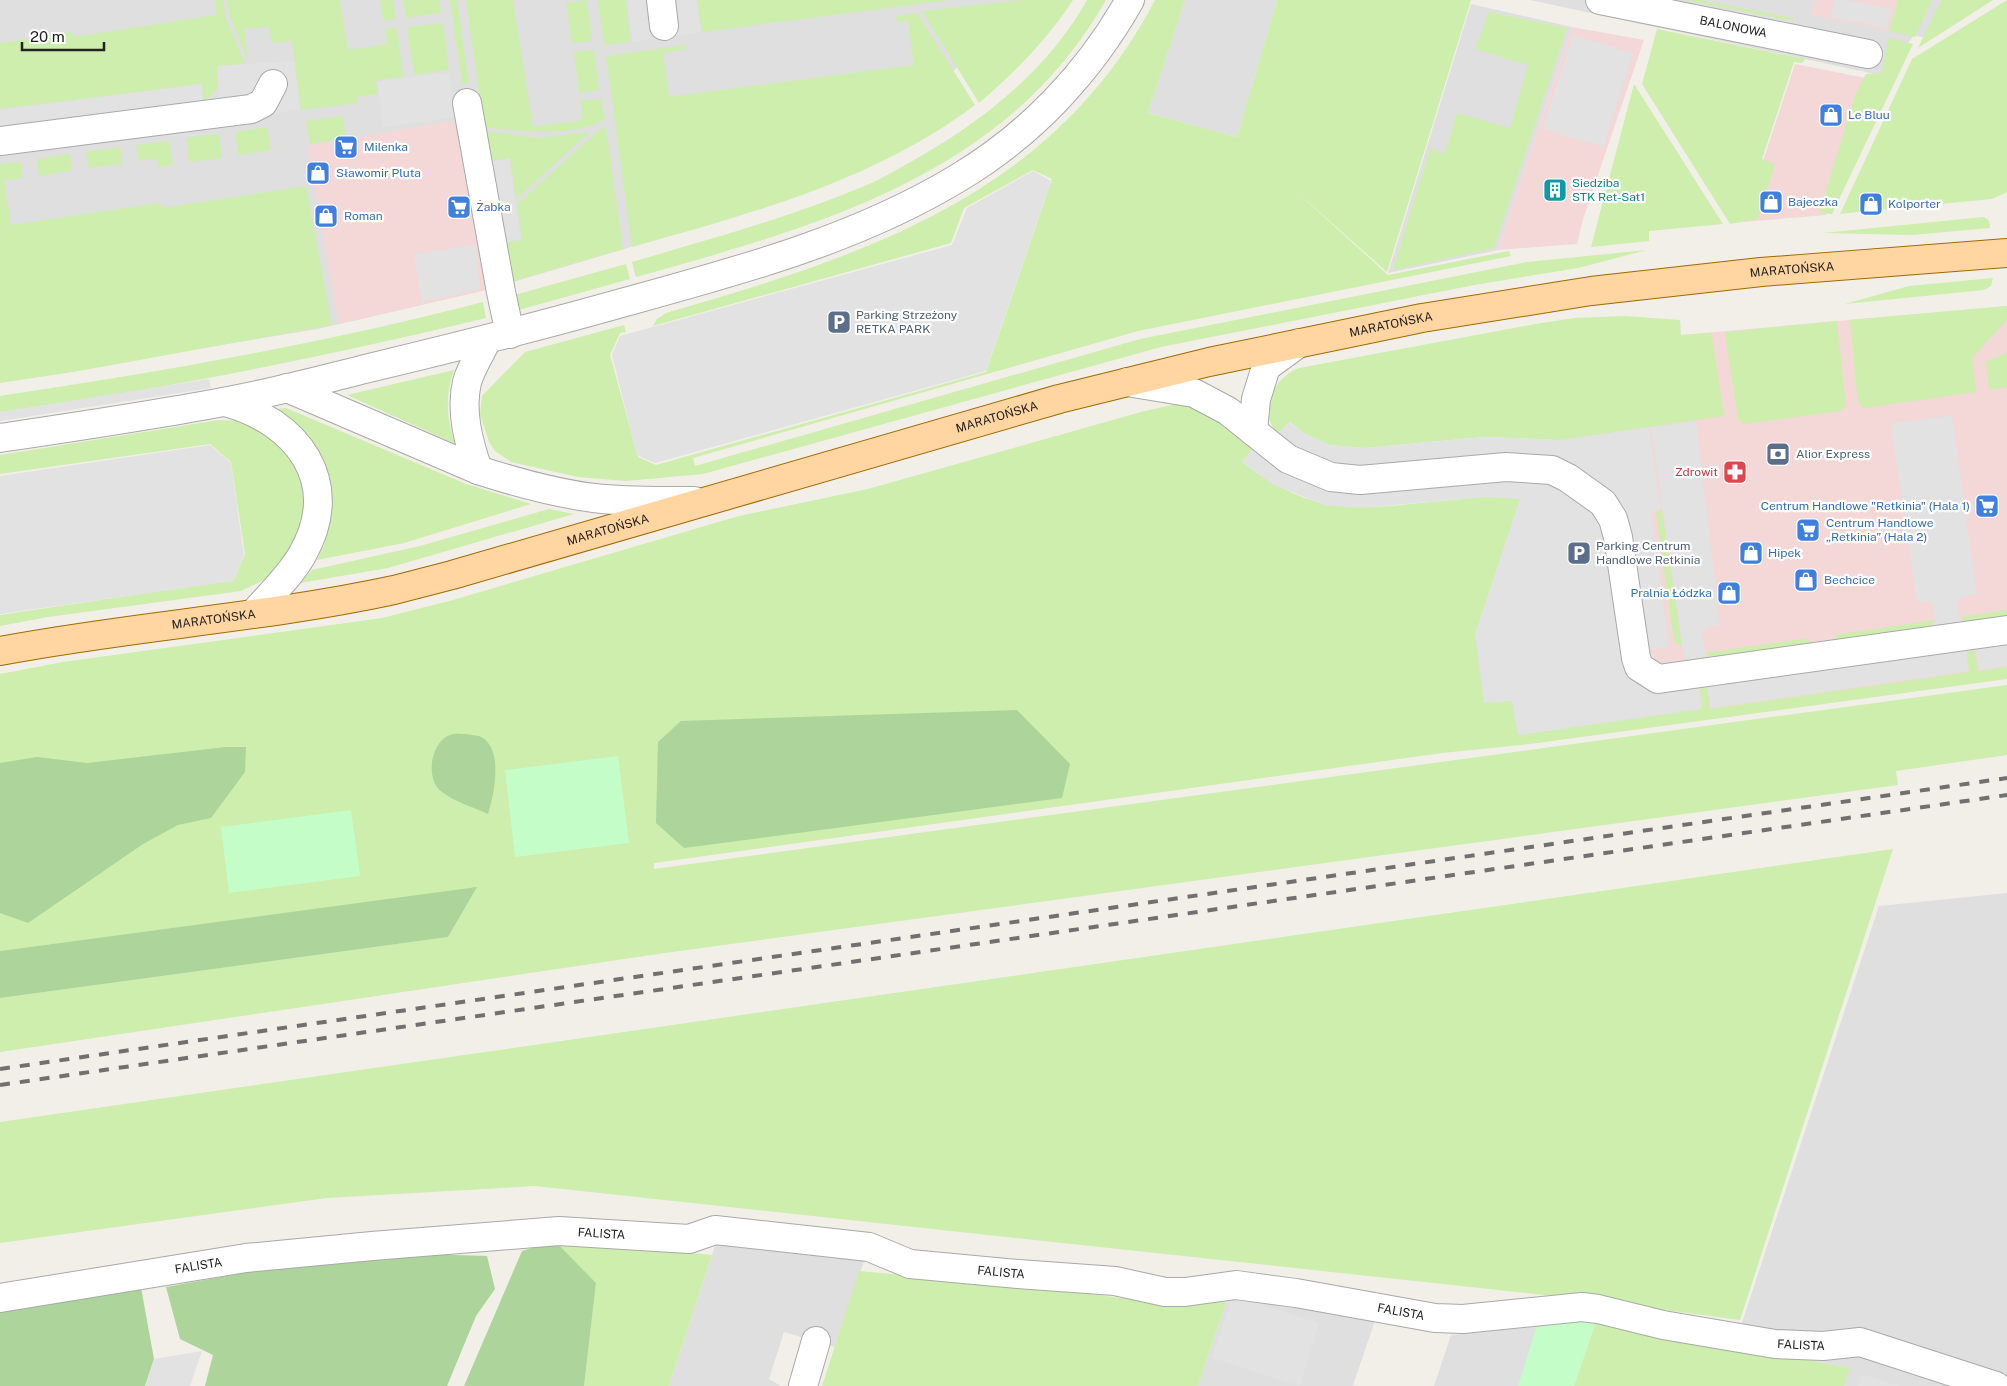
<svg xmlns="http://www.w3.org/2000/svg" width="2007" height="1386" viewBox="0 0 2007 1386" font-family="'Public Sans',sans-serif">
<rect width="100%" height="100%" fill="#f2efe8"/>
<!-- residential -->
<path fill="#e0dfdf" d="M0,0H1026L889,134L631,247L486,290L318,329L0,381Z
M1185,0H1277L1237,137L1148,113Z
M1530,0H1941L1924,38L1914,35L1884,76Z
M1471,4L1572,27L1498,250L1388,273Z
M2007,893V1386H1844L1849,1368L1735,1344L1879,906Z
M717,1240L866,1255L835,1347L784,1332L769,1379L781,1386H669Z
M1230,1291L1376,1318L1353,1385L1357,1386H1198Z
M1597,1319L1574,1386H1434L1451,1335Z"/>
<!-- commercial -->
<path fill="#f3d8d7" d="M1815,0H1897L1889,31L1810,15Z
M1572,27L1644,40L1583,219L1577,244L1498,250Z
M1795,64L1871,79L1826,215L1743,222Z
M464,119L486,290L339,324L307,146Z
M2007,306V677L1487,748L1475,635L1533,455L1681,335Z"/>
<!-- grass -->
<path fill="#cdeeac" d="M215,0H223L225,16L245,64L217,66L218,88L204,103L202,84L0,109V43L72,32L73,37L217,15Z
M227,0H340L348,50L387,44L385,29L397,28L403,77L376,80L378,94L357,97L358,103L301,110L292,41L272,43L269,27L244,29L248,60L229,15Z
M380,0H393L396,19L383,20Z
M403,0H440L441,13L406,18Z
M450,0H457L469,83L462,84Z
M466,0H513L533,127L583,120L580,101L601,99L605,119C577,138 517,131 484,127Z
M587,0L592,41L572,43L566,3Z
M598,0H626L630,42L604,45Z
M697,0H951L702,32Z
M1023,0H1073C1047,40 1015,72 979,103L922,11Z
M1087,0H1106C1006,176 818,226 636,277L632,262C711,239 791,217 867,185C881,179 894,171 907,164C978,125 1047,72 1087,0Z
M1155,0H1185L1148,113L1237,137L1277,0H1471L1387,272L1288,184L1388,275L1509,251L1511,256L1138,331L693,458L695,466L1140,339L1527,262L1647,250L1578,268L1474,285L1161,347L703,474L626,481L578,477L511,462L495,451L489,442L480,414L482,396L525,352L624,325L626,332L620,333L610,355L638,457L656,465L986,372L1052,179L1033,170L964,208L951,243L653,326L657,319L666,313C863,256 1053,196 1155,0Z
M1685,0H1700L1793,18V21Z
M1898,0H1932L1915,37L1889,31Z
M1941,0H1993L1918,48Z
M2007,0V192L1992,199L1879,210L1878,196L1865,197V211L1840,214L1912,59Z
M1489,12L1567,28L1494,248L1393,270L1430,149L1445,154L1457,113L1510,128L1528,65L1475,49Z
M917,13L975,105C874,181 752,213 632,247L606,56L686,45V49L663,53L669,97L914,65L908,21L897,22L896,16Z
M443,23L449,70L414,75L407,27Z
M1657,29L1805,59L1802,63L1794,62L1762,159L1775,164L1758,219L1730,224L1642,84Z
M1888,38L1913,44L1832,214L1819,213L1856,93L1866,74L1882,73Z
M594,50L599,90L579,93L574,52Z
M1634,84L1723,224L1649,231V241L1591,247Z
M343,116L346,138L310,144L306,121Z
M267,127L271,150L238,155L235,132Z
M606,127L623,249L507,283L502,243L522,240L517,204L599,130Z
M485,131L539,138L590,132L516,199L510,158L490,161Z
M219,134L222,158L189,162L186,138Z
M169,141L173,165L158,167L156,158L139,161L136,145Z
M120,147L122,164L89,168L86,152Z
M70,154L72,171L39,176L37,159Z
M21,162L22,178L4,181L11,225L160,203L162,208L306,186L332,325L79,371L0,383V164Z
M1984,217L1989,221L1990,228L1912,235L1823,233Z
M626,264L630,279L515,311L511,296Z
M1993,278L1991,286L1984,290L1845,304L1909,286Z
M483,302L486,318C325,357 164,389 0,412V396C163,372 324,343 483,302Z
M2007,306V320L1972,358L1976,392L1864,408L1858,403L1850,320Z
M1625,316L1680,320L1681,335L1710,333L1712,336L1724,416L1562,440L1484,437L1364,448L1330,445L1305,434L1290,422L1277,434C1259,412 1273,377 1299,368L1536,324L1575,318Z
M1837,321L1846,405L1841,411L1744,424L1738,419L1725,334L1726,332Z
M2007,352V387L1989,390L1986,362Z
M454,370C445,394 446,421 456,444L347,395Z
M1177,404C1206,402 1232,432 1253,449L1242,462C1319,521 1362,508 1452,500C1474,498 1499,493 1520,499L1475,635L1512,701L1518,735L1702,709L1700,689L1707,688L1710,709L1969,672L1967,652L1975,651L1978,671L2007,667V679L1530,744L1442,753L654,863V869L2007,685V755L1896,771L1898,785L665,953L0,1052V998L448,937L476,888L0,951V674L63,662L382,618L453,600L739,516L868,489L1141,412Z
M286,408L466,484L531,504L404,543L317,560L324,546L331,511L319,454L303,430L277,409Z
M219,420L239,421L257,427L289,454L300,476L305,499L297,545L268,578L241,591L48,617L0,626V615L234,580L245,554L231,462L210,444L0,474V455Z
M549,509L574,514L388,568L300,583L312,570L420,546Z
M1658,510H1662L1682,645L1674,642L1656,513Z
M2007,610V618L1965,624L1961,617Z
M1935,620L1929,629L1839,640L1834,635Z
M1809,638L1810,641L1805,646L1713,660L1705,653Z
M1893,849L1740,1320L1582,1299L535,1186L327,1198L0,1243V1122Z
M555,1241L712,1255L669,1386H584L596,1283Z
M859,1271L1057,1289L1148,1302L1230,1291L1198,1386H822Z
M1597,1319L1850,1368L1844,1386H1574Z"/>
<!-- forest -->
<path fill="#acd49b" d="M1017,710L1070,764L1062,798L684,848L656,823L658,742L681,721Z
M465,734C470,735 477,735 481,737C504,749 494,795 488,814C473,807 455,802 442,792C425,780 430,742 450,735C454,733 461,734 465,734Z
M226,747H246L245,772L211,818L178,825L143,844L28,923L0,913V763L37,757L87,763Z
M477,887L448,937L0,998V951Z
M555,1241L596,1283L584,1386H464L522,1251Z
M420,1254L487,1256L495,1289L476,1316L447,1386H205L213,1355L180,1339L166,1287L311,1261Z
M140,1282L154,1359L145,1386H0V1308Z"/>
<!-- park -->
<path fill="#c5fdc9" d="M618,756L629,843L515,857L505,770Z
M351,810L360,876L229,893L221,827Z
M1597,1319L1574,1386H1518L1537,1326Z"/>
<!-- parking -->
<path fill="#e2e2e2" d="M627,0H696L701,32L632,42Z
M1834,0H1847L1891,9L1887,28L1831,17Z
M1573,35L1633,53L1603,147L1543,129Z
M294,61L300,110L274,114L272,97L219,103L217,66Z
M448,72L455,117L383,127L377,82Z
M201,84L203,102L0,129V110Z
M509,159L521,239L501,242L490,162Z
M1033,171L1051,181L986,371L655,463L637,455L612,355L620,336L952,245L967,208Z
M476,245L480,289L422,302L414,254Z
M209,379L211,388L0,421V412Z
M1952,415L1977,594L1962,597L1957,602L1960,620L1965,625L2007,619V666L1979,670L1975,649L1966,650L1968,671L1711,708L1707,687L1699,688L1702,709L1518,735L1512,701L1484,703L1475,635L1520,499L1486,497L1360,508L1324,505L1272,484L1242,462L1253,449L1280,469L1314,484L1542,481L1551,484L1557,491L1566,461L1554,456L1484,454L1365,465L1338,464L1296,448L1277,434L1289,422L1305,434L1330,445L1364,448L1484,437L1562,440L1649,427L1661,509L1651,512L1669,646L1649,650L1656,660L1674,666L1681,663L1684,658L1651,427L1696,421L1720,625L1707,627L1702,634L1706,657L1713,661L1929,630L1934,626L1936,621L1933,604L1928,601L1917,602L1891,424Z
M210,445L231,463L244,555L234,581L0,614V476Z
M1233,1295L1319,1323L1300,1386L1212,1358Z
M202,1351L190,1386H145L154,1359Z
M1861,1374L1900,1386H1858Z"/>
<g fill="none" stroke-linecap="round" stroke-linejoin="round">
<!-- minor casing -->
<g stroke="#a9a9a9" stroke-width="30">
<g id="minor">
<path d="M661,0L664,26"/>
<path id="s1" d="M1600,0L1868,54"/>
<path d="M467,103L501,292L510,334"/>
<path d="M0,141L251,109L263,103L273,84"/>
<path d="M1127,382L1194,393L1228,411L1288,459L1331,477L1360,480L1506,467L1552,470L1568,478L1603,503L1613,519L1618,537L1636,658L1639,667L1658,679L2007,630"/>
<path d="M287,388L478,470C515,482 554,493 594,498C627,502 660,501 694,501"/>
<path d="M225,402C297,421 344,482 302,555C290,576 270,595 253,614"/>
<path d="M1253,431L1256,399L1266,367L1299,343"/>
<path d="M0,438C74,427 149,416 223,402C272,393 321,380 369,368C453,348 536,327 618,304C734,272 854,241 958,178C1030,135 1089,73 1130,0"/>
<path d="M478,470C469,443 460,412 467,382C471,368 480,354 487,340"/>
<path id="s2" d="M0,1298L246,1258L372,1246L559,1231L689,1239L715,1230L869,1247L910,1264L1018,1274L1115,1281L1165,1292H1185L1236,1285L1296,1293L1435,1318L1463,1319L1582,1307L1598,1309L1663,1325L1775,1344L1823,1346L1860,1342L1996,1386"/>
<path d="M803,1386L816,1341"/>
</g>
</g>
<!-- major casing -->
<g stroke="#a06900" stroke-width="30">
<g id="major">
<path id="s3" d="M0,651C131,626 264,618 394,590L452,575L1059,399L1209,362L1422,318L1591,291L1761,272L2007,253"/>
</g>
</g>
<!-- minor -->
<use href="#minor" stroke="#fff" stroke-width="28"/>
<!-- major -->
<use href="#major" stroke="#ffd5a1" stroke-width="28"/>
<!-- rail -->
<path stroke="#707070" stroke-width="4" stroke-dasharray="10 10" stroke-linecap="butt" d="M0,1069L2007,778
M0,1085L2007,795"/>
</g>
<!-- icons -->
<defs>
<g id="shop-square" transform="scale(1.25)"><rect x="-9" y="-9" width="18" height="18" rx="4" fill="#3f7fe0" stroke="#fff"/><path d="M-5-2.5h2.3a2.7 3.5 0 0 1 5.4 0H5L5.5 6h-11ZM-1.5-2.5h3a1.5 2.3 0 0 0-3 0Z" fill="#fff"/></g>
<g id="supermarket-square" transform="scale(1.25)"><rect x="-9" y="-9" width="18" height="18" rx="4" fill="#3f7fe0" stroke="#fff"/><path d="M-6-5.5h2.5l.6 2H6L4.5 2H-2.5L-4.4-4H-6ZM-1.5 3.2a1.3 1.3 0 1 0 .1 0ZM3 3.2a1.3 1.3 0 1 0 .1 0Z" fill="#fff"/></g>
<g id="building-square" transform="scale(1.25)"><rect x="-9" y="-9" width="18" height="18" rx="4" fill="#0f9aa8" stroke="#fff"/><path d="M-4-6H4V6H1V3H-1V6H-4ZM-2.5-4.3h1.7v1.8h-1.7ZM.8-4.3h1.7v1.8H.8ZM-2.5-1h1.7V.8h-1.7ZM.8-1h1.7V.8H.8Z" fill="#fff"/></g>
<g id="parking-square" transform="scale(1.25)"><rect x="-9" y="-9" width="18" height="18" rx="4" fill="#5c6f8a" stroke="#fff"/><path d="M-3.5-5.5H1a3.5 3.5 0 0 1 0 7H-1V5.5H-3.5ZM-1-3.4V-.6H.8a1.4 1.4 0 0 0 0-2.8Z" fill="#fff"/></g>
<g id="bank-square" transform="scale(1.25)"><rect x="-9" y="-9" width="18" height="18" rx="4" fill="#5c6f8a" stroke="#fff"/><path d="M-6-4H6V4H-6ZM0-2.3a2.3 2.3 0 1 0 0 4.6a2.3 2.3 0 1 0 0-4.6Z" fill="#fff"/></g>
<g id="pharmacy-square" transform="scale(1.25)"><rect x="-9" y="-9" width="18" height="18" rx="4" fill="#e0444e" stroke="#fff"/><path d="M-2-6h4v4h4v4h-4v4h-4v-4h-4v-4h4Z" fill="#fff"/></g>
</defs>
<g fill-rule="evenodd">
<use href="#shop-square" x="1831" y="115"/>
<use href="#supermarket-square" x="346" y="147"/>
<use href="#shop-square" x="318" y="173"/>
<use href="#building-square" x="1555" y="190"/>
<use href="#shop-square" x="1771" y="202"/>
<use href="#shop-square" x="1871" y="204"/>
<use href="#supermarket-square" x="459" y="207"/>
<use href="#shop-square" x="326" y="216"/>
<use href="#parking-square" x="839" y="322"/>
<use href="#bank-square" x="1778" y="454"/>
<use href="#pharmacy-square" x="1735" y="472"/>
<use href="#supermarket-square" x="1987" y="506"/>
<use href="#supermarket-square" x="1808" y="530"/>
<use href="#parking-square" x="1579" y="553"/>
<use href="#shop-square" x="1751" y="553"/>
<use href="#shop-square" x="1806" y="580"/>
<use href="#shop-square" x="1729" y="593"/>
</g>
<g text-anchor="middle" stroke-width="4.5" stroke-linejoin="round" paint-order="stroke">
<!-- street labels -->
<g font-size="12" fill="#222" stroke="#fff">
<text dy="4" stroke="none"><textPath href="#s1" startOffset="136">BALONOWA</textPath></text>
<text dy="4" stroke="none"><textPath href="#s3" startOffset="1836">MARATOŃSKA</textPath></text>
<text dy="4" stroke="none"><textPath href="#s3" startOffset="1431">MARATOŃSKA</textPath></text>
<text dy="4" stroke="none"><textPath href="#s3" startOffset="1026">MARATOŃSKA</textPath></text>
<text dy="4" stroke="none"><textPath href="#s3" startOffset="621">MARATOŃSKA</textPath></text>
<text dy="4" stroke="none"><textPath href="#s3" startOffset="216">MARATOŃSKA</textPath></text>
<text dy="4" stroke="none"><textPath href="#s2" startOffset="606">FALISTA</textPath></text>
<text dy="4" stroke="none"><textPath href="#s2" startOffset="201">FALISTA</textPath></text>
<text dy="4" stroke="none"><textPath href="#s2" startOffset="1012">FALISTA</textPath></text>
<text dy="4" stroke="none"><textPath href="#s2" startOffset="1416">FALISTA</textPath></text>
<text dy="4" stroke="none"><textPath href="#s2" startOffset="1821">FALISTA</textPath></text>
</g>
<!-- shop labels -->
<g font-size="12" fill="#366cbe" stroke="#fff" text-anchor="start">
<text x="1848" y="119">Le Bluu</text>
<text x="364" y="151">Milenka</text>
<text x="336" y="177">Sławomir Pluta</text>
<text x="1788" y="206">Bajeczka</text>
<text x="1888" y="208">Kolporter</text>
<text x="476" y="211">Żabka</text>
<text x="344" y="220">Roman</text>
<text x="1970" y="510" text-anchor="end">Centrum Handlowe "Retkinia" (Hala 1)</text>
<text x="1826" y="527">Centrum Handlowe<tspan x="1826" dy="14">„Retkinia” (Hala 2)</tspan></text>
<text x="1768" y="557">Hipek</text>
<text x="1824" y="584">Bechcice</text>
<text x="1712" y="597" text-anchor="end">Pralnia Łódzka</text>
</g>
<!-- culture labels -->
<g font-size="12" fill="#0d838f" stroke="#fff" text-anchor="start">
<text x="1572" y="187">Siedziba<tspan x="1572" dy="14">STK Ret-Sat1</tspan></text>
</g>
<!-- service labels -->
<g font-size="12" fill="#4e5e75" stroke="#fff" text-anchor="start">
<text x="856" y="319">Parking Strzeżony<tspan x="856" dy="14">RETKA PARK</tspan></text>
<text x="1796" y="458">Alior Express</text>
<text x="1596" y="550">Parking Centrum<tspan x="1596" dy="14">Handlowe Retkinia</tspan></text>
</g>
<!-- health labels -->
<g font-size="12" fill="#be3a42" stroke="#fff" text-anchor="end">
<text x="1718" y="476">Zdrowit</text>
</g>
</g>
<!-- scale -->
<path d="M22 42v8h82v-8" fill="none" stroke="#222222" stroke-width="2.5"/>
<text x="30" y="42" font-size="15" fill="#222222" stroke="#ffffff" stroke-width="4" paint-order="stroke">20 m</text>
</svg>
